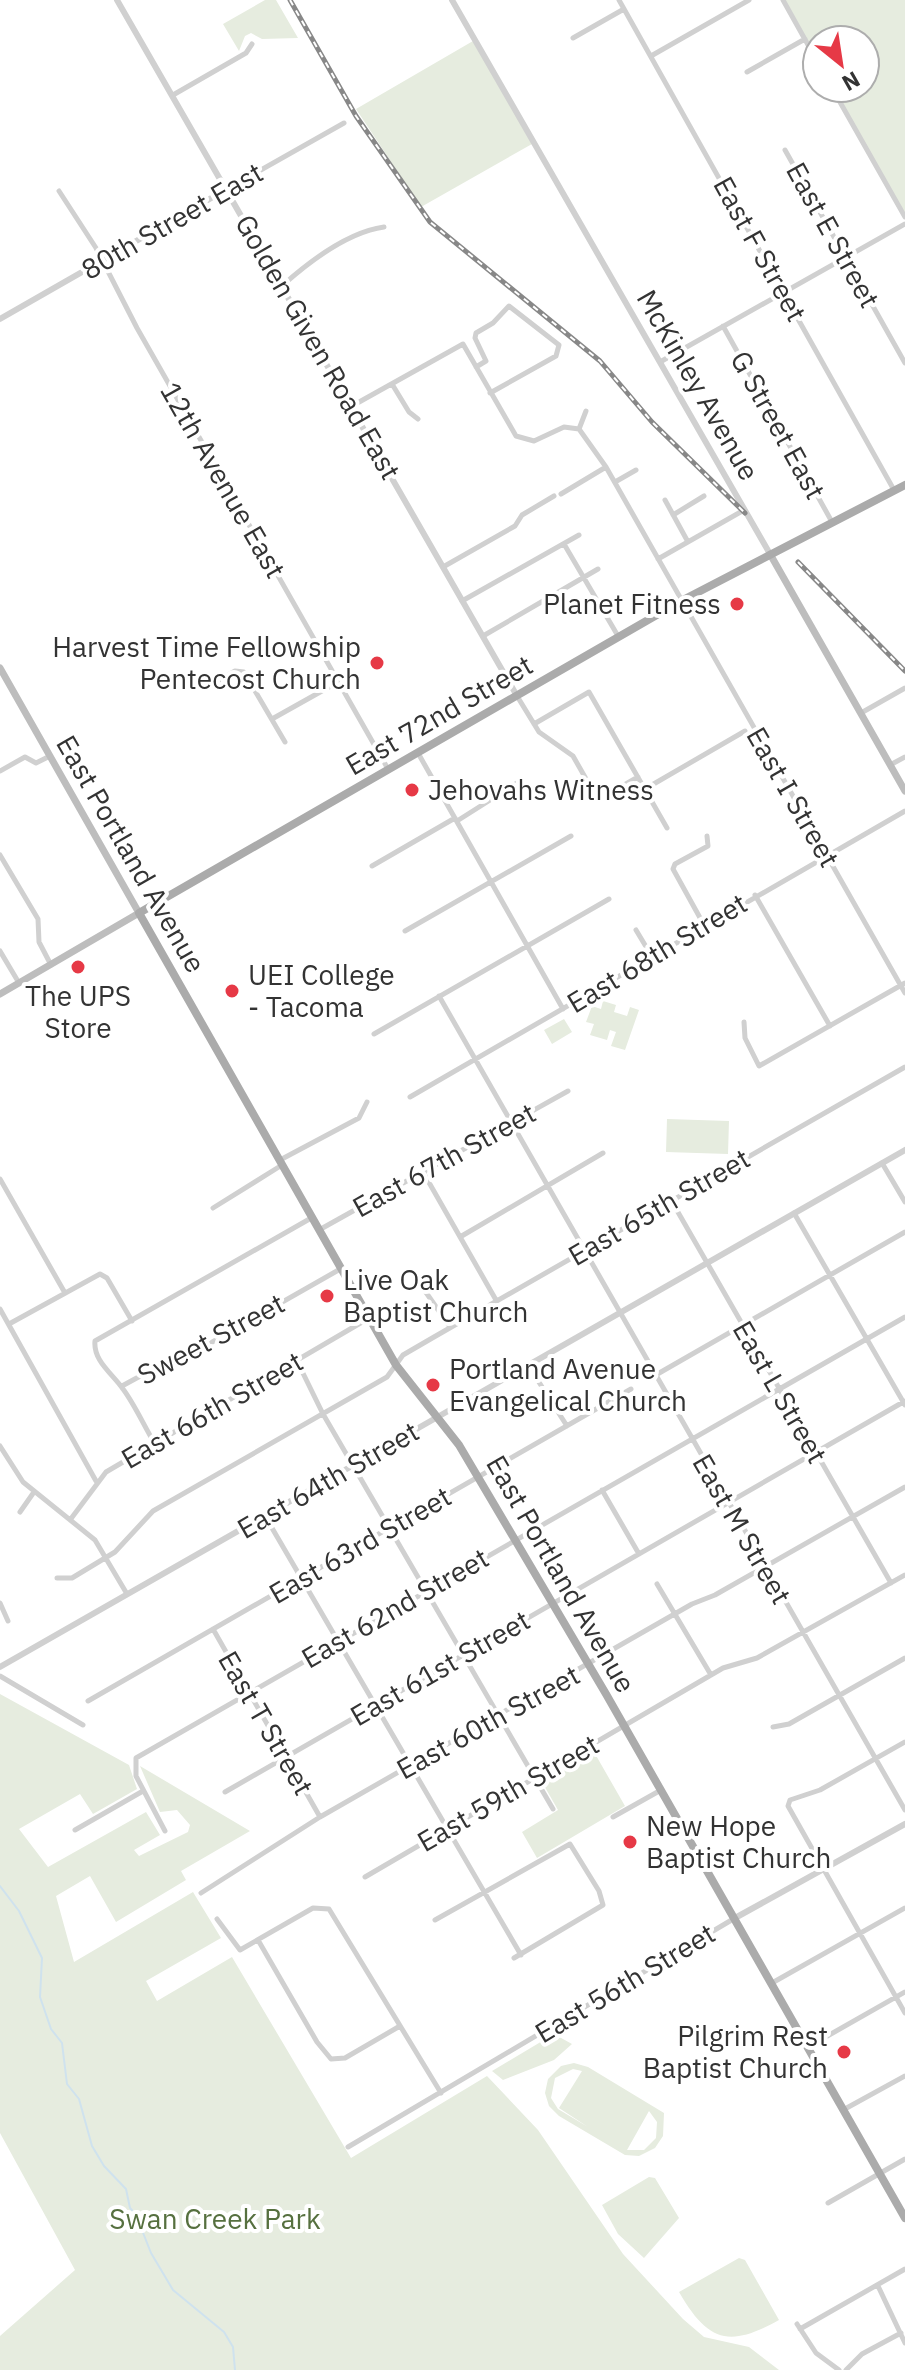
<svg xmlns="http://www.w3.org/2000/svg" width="905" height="2370" viewBox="0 0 905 2370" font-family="'IBM Plex Sans',sans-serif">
<rect width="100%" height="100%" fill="#fff"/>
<!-- green -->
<path fill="#e6ecdf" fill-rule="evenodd" d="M265,0H276L298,38L262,39L251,33L245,36L239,51L223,24Z
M783,0H905V217L832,88H865V40H817V61Z
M473,41L532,144L421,207L356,109Z
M603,1001L616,1005L614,1012L627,1016L630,1007L639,1010L625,1050L611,1046L616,1032L610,1030L607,1040L590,1035L594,1024L586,1022L592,1006L601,1009Z
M564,1019L572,1032L552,1044L544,1030Z
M667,1119L729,1121L728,1154L666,1152Z
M0,1694L129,1765L137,1789L93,1814L80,1794L19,1829L48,1867L146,1812L160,1835L134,1850L139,1856L188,1832L190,1825L177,1810L160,1812L140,1766L250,1831L181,1871L186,1880L116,1922L90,1876L56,1896L74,1962L193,1892L221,1938L146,1981L157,2001L232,1957L351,2158L487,2076L538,2130L623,2254L683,2319L704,2337L749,2347L779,2370H0V2336L75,2270L0,2133Z
M594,1752L625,1806L537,1858L522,1832L558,1810L542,1782Z
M554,2034L572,2044L554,2060L503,2080L492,2071Z
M574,2063L588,2067L664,2113L663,2136L655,2148L639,2156L625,2155L559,2116L549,2106L545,2093L548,2079L561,2066ZM573,2069L582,2071L559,2108L588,2127L558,2109L551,2098L555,2078ZM649,2111L657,2122L656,2138L644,2150H627Z
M649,2177L655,2178L679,2218L644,2258L618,2234L602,2205Z
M739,2258L745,2260L779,2320C729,2348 708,2342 679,2292Z"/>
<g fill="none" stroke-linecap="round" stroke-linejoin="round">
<!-- stream -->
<path stroke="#cfe2ee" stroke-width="2" d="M0,1886L19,1911L42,1958L40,1997L51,2029L62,2043L67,2084L79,2099L92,2146L104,2166L126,2189L130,2208L136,2215L151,2253L173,2290L224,2332L233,2347L235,2370"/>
<!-- minor -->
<path stroke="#d0d0d0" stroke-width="5" d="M619,0L894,490
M783,0L817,61
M573,38L624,9
M651,56L749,0
M747,72L805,39
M832,88L905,217
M173,95L246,53L252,44
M785,150L905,363
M227,189L344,123
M59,191L96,248L137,328L388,769
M283,285C310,261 348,232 384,227
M723,326L832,522
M660,362L905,224
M476,367L486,361L475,338L476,333L493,323L509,306L559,345L556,356L490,393
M392,384L409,412L418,419
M352,406L463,344L516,436L534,441L564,427L579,429
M579,429L606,467L905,993
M579,429L586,411
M615,482L636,470
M561,494L606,467
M665,500L688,542
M673,515L704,496
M564,544L618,636
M658,559L744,510
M443,567L515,526L522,515L554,496
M462,601L579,535
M483,636L598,569
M214,683L235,671L244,672L285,742
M517,696L539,732L573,756L598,800L638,777
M861,713L905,688
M272,719L338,682
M534,724L589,692L667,828
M418,753L563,1009
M890,765L905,757
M0,771L25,757L36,763L50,756
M645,789L745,731
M457,821L520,781
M0,855L38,919L39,942L51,965
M372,866L455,818
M755,895L830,1026
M704,925L673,869L675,864L708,846L707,836
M636,930L651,955
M405,931L571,836
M0,951L19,983
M439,996L905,1810
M744,1022L745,1038L759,1066L905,983
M374,1034L609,899
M410,1097L905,811
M280,1160L359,1118L367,1102
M882,1163L905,1202
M423,1172L496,1300
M0,1179L65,1293
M671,1200L891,1583
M213,1208L282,1165
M794,1213L905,1405
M319,1230L568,1091
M460,1237L603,1153
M425,1291L450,1327
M0,1309L96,1481
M9,1324L100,1274L107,1278L132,1321
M297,1361L323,1414L553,1809
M528,1365L567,1426
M654,1376L905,1232
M122,1386L155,1368L179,1361L342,1268
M155,1444C144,1426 135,1405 123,1389C113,1374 93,1361 95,1341L313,1217
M0,1446L23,1482L95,1540L127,1594
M602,1490L639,1554
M20,1512L34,1492
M265,1516L521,1955
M70,1520L106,1472L369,1318
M57,1578H72L115,1552L153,1511L387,1377L403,1355L434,1337L905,1067
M657,1584L711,1675
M0,1603L8,1621
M213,1629L320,1817
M0,1676L83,1725
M88,1701L631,1389
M773,1727L789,1724L905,1658
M905,1742L820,1790L790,1800L788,1806L905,2013
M225,1792L905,1401
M613,1817L661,1790
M75,1830L143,1791
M165,1831L136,1776V1758L905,1317
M365,1877L723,1668L757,1658L905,1575
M201,1893L320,1817L692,1604L715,1595L905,1487
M217,1919L240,1950L313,1908L329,1909L441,2093
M435,1920L570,1844L599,1891L603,1905L514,1958
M258,1940L317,2042L331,2059L345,2058L400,2026
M772,1983L905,1908
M808,2047L905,1992
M843,2110L905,2076
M348,2147L735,1918
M828,2203L905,2159
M878,2286L905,2343
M797,2324L816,2353L839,2370
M800,2329L905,2269
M846,2370L862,2354L901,2333"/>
<!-- tertiary -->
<path stroke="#d0d0d0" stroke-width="6" d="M117,0L517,696
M452,0L770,554
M0,319L227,189
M0,1667L905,1150
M735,1918L905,1824"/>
<!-- secondary -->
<path stroke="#bdbdbd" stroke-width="7" d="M770,554L905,791
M0,668L139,913L0,994"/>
<!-- primary -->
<path stroke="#ababab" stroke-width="8" d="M905,485L681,601L139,913L396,1365L459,1445L606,1694L905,2218"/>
<!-- rail casing -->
<g stroke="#888" stroke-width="5">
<path id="rail" d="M290,0L356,116L430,222L600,361L652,422L745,513
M798,562L905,671"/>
</g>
<!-- rail -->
<use href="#rail" stroke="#fff" stroke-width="2" stroke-dasharray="6" stroke-linecap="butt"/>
</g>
<!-- markers -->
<g fill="#e63946" stroke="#fff" stroke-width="3">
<circle cx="737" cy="604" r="8"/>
<circle cx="377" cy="663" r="8"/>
<circle cx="412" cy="790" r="8"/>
<circle cx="78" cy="967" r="8"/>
<circle cx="232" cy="991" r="8"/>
<circle cx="327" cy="1296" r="8"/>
<circle cx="433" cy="1385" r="8"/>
<circle cx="630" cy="1842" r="8"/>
<circle cx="844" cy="2052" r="8"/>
</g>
<g text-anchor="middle" stroke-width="8" stroke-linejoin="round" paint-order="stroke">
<!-- street labels -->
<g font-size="28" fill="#333" stroke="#fff">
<text transform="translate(172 221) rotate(-30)" y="10">80th Street East</text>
<text transform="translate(833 235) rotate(61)" y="10">East E Street</text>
<text transform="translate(760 249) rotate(61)" y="10">East F Street</text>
<text transform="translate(318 347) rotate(60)" y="10">Golden Given Road East</text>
<text transform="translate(698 385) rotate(60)" y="10">McKinley Avenue</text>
<text transform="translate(778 425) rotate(61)" y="10">G Street East</text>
<text transform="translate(223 480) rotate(60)" y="10">12th Avenue East</text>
<text transform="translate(439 715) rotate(-30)" y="10">East 72nd Street</text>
<text transform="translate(793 797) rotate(60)" y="10">East I Street</text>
<text transform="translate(131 854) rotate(60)" y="10">East Portland Avenue</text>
<text transform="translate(657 953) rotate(-31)" y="10">East 68th Street</text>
<text transform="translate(444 1160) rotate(-29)" y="10">East 67th Street</text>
<text transform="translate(659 1207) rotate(-30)" y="10">East 65th Street</text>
<text transform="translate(211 1339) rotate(-28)" y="10">Sweet Street</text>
<text transform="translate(780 1392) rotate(60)" y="10">East L Street</text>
<text transform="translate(212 1410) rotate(-30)" y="10">East 66th Street</text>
<text transform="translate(328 1480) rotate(-30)" y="10">East 64th Street</text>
<text transform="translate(742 1529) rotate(60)" y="10">East M Street</text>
<text transform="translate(360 1545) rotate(-30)" y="10">East 63rd Street</text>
<text transform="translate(561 1574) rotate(60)" y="10">East Portland Avenue</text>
<text transform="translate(395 1608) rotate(-30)" y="10">East 62nd Street</text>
<text transform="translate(440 1668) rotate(-30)" y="10">East 61st Street</text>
<text transform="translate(488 1722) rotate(-29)" y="10">East 60th Street</text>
<text transform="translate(266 1723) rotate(60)" y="10">East T Street</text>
<text transform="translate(508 1793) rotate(-30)" y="10">East 59th Street</text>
<text transform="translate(625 1983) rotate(-31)" y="10">East 56th Street</text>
</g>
<!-- poi labels -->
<g font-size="28" fill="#333" stroke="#fff" text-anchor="start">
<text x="721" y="614" text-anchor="end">Planet Fitness</text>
<text x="361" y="657" text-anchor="end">Harvest Time Fellowship<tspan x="361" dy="32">Pentecost Church</tspan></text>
<text x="428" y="800">Jehovahs Witness</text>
<text x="248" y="985">UEI College<tspan x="248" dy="32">- Tacoma</tspan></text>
<text x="78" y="1006" text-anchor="middle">The UPS<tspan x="78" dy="32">Store</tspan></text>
<text x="343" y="1290">Live Oak<tspan x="343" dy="32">Baptist Church</tspan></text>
<text x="449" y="1379">Portland Avenue<tspan x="449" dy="32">Evangelical Church</tspan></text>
<text x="646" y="1836">New Hope<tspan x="646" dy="32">Baptist Church</tspan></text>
<text x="828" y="2046" text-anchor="end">Pilgrim Rest<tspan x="828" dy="32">Baptist Church</tspan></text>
</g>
<!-- park labels -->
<g font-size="28" fill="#56703f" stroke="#fff">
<text x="215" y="2229">Swan Creek Park</text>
</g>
</g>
<!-- north arrow -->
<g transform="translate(841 64) rotate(150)"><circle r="38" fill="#ffffff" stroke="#adadad" stroke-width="2"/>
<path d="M0-6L14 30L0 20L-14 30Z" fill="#e63946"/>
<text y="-12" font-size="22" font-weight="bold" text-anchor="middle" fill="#333333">N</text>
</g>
</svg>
